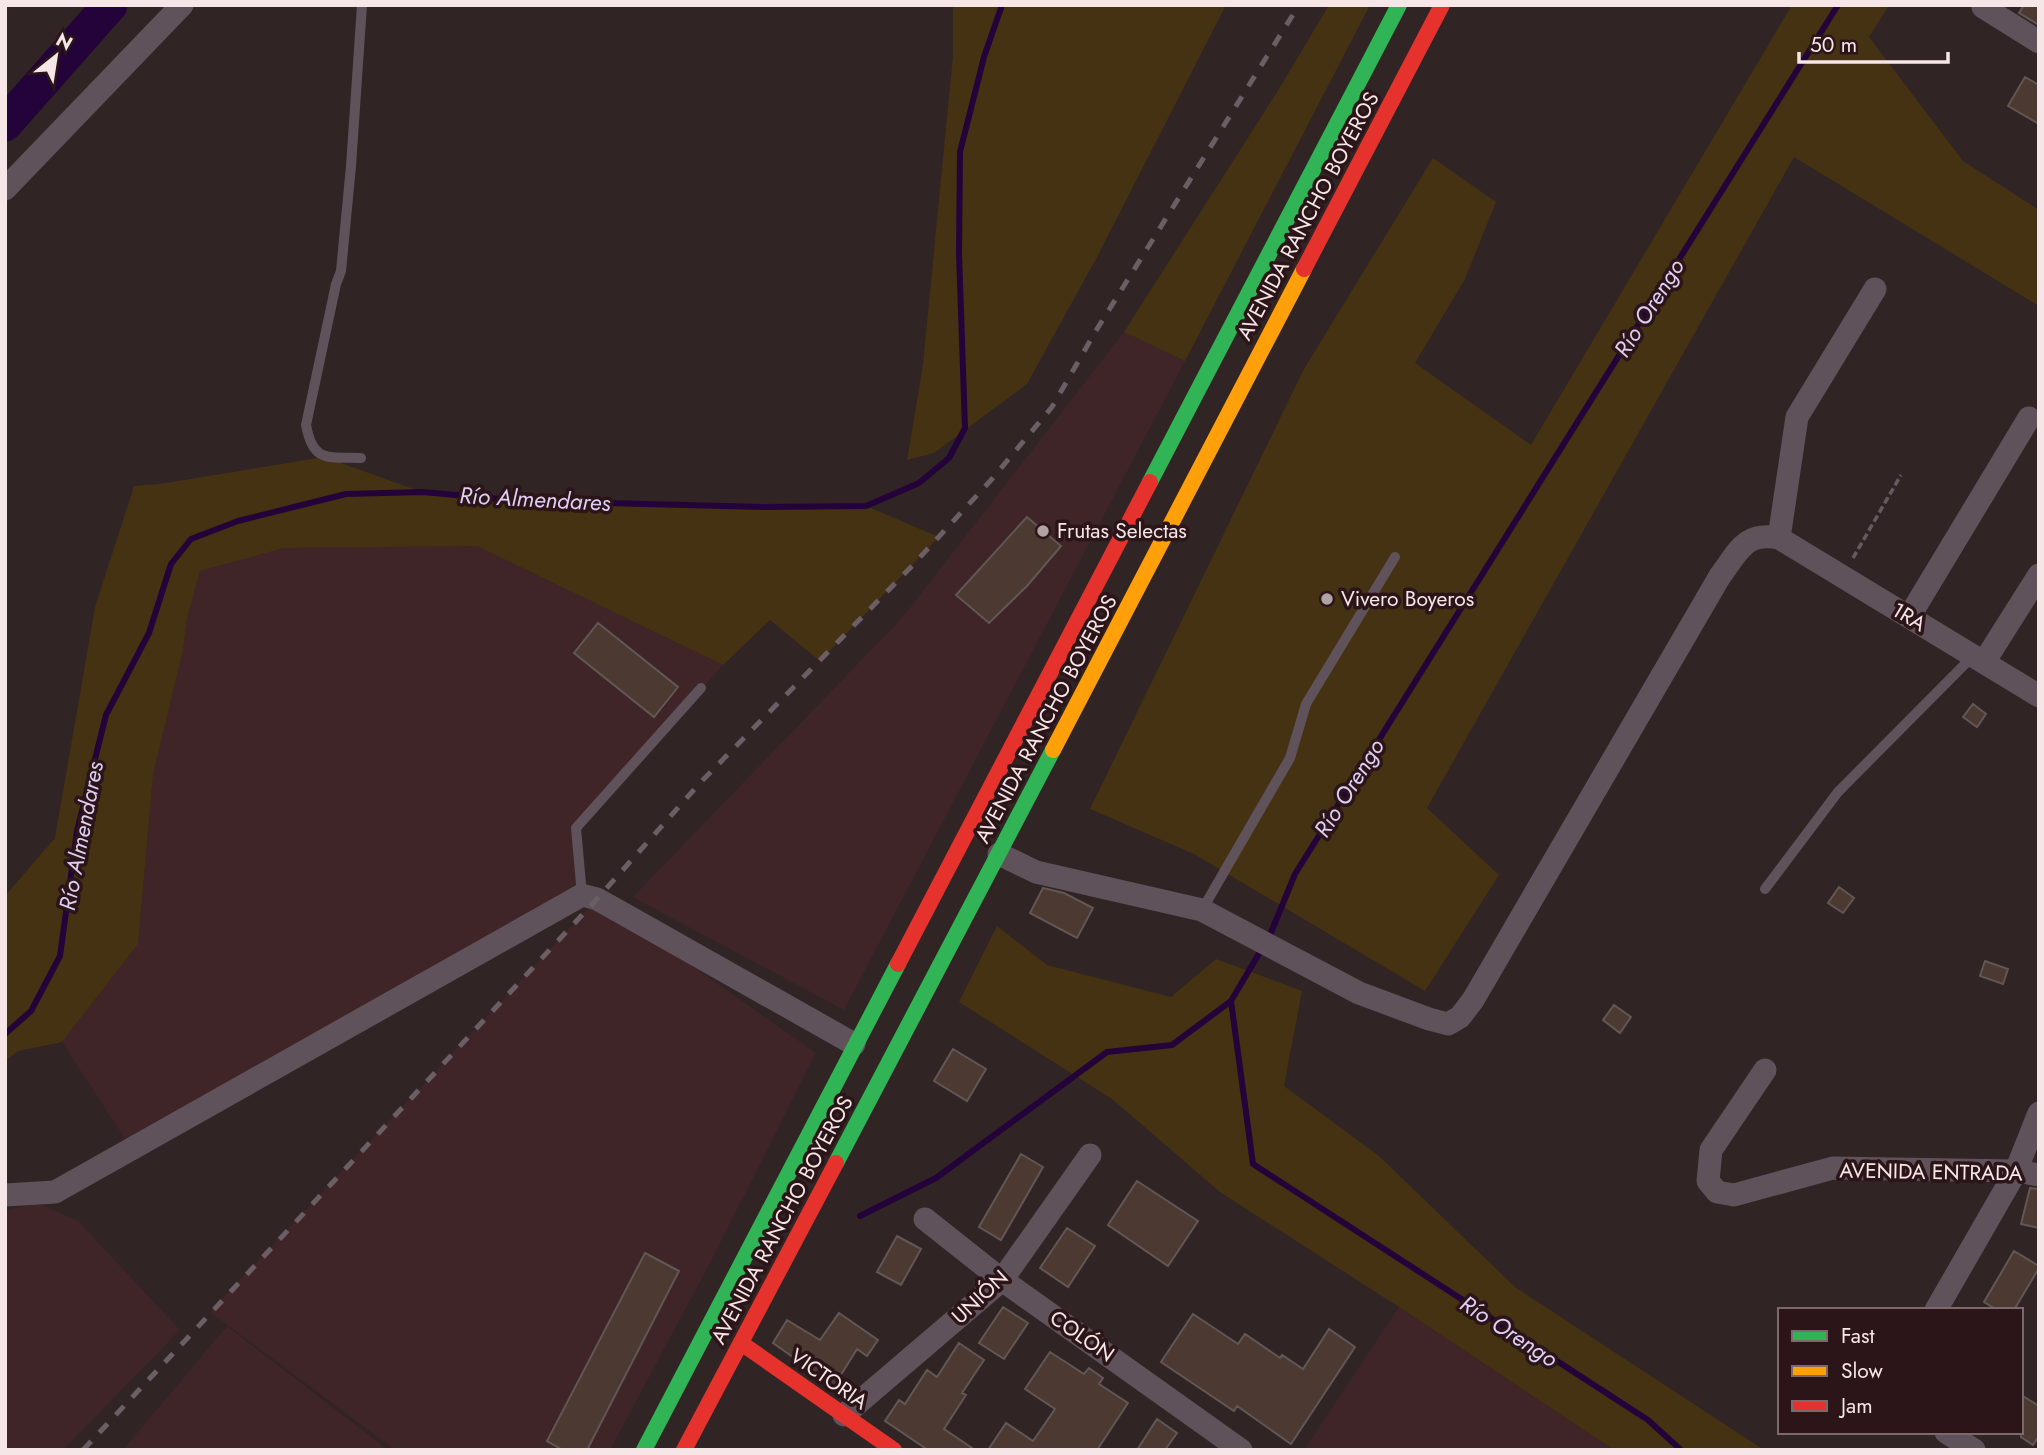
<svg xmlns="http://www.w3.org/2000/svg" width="2044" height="1455" viewBox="0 0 2044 1455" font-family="Jost,sans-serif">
<rect width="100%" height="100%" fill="#302425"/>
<!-- built -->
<path fill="#402528" d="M1124,332L1185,361L844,1010L633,897L902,618Z
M477,546L723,665L576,827L582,895L131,1148L62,1042L138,944L153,775L183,650L187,618L200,571L284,548Z
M597,899L816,1053L710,1263L610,1450H395L210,1312Z
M37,1203L78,1221L180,1330L63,1450H5V1211Z
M1399,1307L1614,1450H1304Z
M227,1326L388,1450H123Z"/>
<!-- green -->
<path fill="#453212" d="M953,5H1226L1097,257L1027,384L934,453L907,460L923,364L953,56Z
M1329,5H1370L1185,361L1124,332L1279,89Z
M1792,5H1889L1869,37L1963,161L2039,210V306L1794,157L1427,808L1499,875L1425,991L1194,854L1090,809L1304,369L1433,158L1496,202L1465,279L1415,363L1531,445Z
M324,457L422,492L525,501L765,507L866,506L939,537L820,661L770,620L723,665L477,546L284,548L200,571L187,618L183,650L153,775L138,944L62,1042L18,1051L5,1061V896L55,838L95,607L134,486L160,484Z
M997,926L1047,965L1171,997L1216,959L1302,991L1284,1086L1379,1156L1515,1287L1764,1450H1614L1399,1307L1220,1192L1112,1099L959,1002Z"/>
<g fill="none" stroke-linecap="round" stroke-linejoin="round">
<!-- stream -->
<path stroke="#230339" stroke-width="6" d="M5,1034L31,1011L60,956L77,831L106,715L149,633L171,564L191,539L238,521L346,494L422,492L525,501L765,507L866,506L919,483L949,458L965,428L959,253L960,152L984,57L1002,5
M860,1216L936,1178L1107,1052L1172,1045L1231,1001
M1681,1450L1648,1420L1253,1164L1231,1001L1270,935L1295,874L1838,5"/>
<!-- river -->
<path stroke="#230339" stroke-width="35" d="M5,124L110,5"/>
</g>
<!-- building -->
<path fill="#4b3932" stroke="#615755" stroke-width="2" d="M2024,5H2039V25L2019,13Z
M2025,77L2039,85V124L2008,106Z
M1027,517L1061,546L1027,586L989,623L956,595Z
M598,623L678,687L654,717L574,653Z
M1973,704L1986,714L1977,727L1963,717Z
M1839,887L1854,898L1843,913L1828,903Z
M1043,888L1064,893L1093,908L1077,938L1030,913Z
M1985,961L2008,969L2003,984L1980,976Z
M1614,1005L1631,1017L1620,1033L1603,1020Z
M953,1049L986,1069L967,1101L934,1081Z
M1021,1154L1043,1167L1001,1240L979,1227Z
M1137,1181L1198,1221L1168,1266L1108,1225Z
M2030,1188L2039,1189V1228L2021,1224Z
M1067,1228L1095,1246L1068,1287L1040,1268Z
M897,1236L921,1249L901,1285L877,1272Z
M2014,1251L2039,1266V1268L2014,1310H1997L1984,1302Z
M645,1253L679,1271L587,1450H563L547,1441Z
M1003,1307L1028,1323L1004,1359L979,1343Z
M839,1313L878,1340L867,1356L857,1349L834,1386L773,1343L787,1320L820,1340Z
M1193,1314L1238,1344L1245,1334L1280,1358L1282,1355L1303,1369L1329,1329L1355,1347L1291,1444L1237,1406L1234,1411L1161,1362Z
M959,1343L984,1360L962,1393L966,1395L944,1429L975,1450H928L885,1421L899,1400L905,1404L927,1370L937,1377Z
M1050,1352L1084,1374L1089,1368L1103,1378L1099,1384L1128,1403L1097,1450H988L1006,1423L1033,1441L1055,1409L1025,1389Z
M2021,1395L2039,1406V1436L2033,1445L2021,1437Z
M1157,1419L1177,1433L1165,1450H1137Z"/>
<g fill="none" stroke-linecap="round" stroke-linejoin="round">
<!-- path -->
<path stroke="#665a60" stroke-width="3.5" stroke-dasharray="7 3.5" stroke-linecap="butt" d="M1853,558L1901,475"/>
<!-- lane -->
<path stroke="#60525b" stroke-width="10" d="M361,458C328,457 313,463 306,425L336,284L341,271L351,166L362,5
M1765,889L1838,792L1973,656
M582,895L576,828L701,688
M1202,910L1290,758L1306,704L1395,557"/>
<!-- street -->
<path stroke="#60525b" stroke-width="23" d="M1983,7L2039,42
M5,189L182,5
M1779,538L1797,417L1875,289
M1909,617L2029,418
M1984,662L2039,575
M999,854L1036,872L1202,910L1359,993L1429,1019L1448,1024L1460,1017L1473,1000L1720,576C1738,552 1745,531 1779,538L2039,696
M1765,1070L1711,1150L1708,1181L1717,1192L1734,1195L1833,1168L2016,1171L2039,1175
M5,1195L55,1192L582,895L597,899L622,913L854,1044
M925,1219L1002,1280L1241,1450
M1936,1310L2016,1171L2039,1113
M844,1415L1002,1280L1090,1155
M1946,1432L1974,1450"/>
<!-- fast -->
<path stroke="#30b455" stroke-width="16" d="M1150,482L1399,5
M836,1163L1053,750
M644,1450L898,964"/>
<!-- slow -->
<path stroke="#ff9f0a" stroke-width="16" d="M1053,750L1304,269"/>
<!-- jam -->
<path stroke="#e5322d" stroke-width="16" d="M1304,269L1442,5
M898,964L1150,482
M741,1343L894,1450
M684,1450L836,1163"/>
<!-- rail -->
<path stroke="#6b5e64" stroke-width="5" stroke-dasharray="12 12" stroke-linecap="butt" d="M83,1450L597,899L700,783L911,567L992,479L1052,407L1097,329L1299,5"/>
</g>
<!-- markers -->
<g fill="#b1a2a3" stroke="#2b1518" stroke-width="2.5">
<circle cx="1043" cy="531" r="7"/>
<circle cx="1327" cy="599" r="7"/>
</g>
<g text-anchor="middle" stroke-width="7" stroke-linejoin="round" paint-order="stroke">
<!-- street labels -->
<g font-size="21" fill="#f6e6e7" stroke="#2b1518">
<text transform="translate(1308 216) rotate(-62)" y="7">AVENIDA RANCHO BOYEROS</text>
<text transform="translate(1909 617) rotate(31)" y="7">1RA</text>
<text transform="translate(1046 719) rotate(-62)" y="7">AVENIDA RANCHO BOYEROS</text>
<text transform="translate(1931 1172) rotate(1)" y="7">AVENIDA ENTRADA</text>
<text transform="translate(782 1220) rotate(-62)" y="7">AVENIDA RANCHO BOYEROS</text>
<text transform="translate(980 1297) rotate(-43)" y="7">UNIÓN</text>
<text transform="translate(1082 1336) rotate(35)" y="7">COLÓN</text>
<text transform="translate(829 1379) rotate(35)" y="7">VICTORIA</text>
</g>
<!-- poi labels -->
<g font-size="21" fill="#f6e6e7" stroke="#2b1518" text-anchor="start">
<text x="1057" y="538">Frutas Selectas</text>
<text x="1341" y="606">Vivero Boyeros</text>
</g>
<!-- water labels -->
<g font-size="23" font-style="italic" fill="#dfcef5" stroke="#2b1518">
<text transform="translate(1649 308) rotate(-58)" y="8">Río Orengo</text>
<text transform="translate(535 499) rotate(3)" y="8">Río Almendares</text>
<text transform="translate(1349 788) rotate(-58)" y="8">Río Orengo</text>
<text transform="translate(81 836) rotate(-79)" y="8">Río Almendares</text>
<text transform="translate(1509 1331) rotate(33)" y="8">Río Orengo</text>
</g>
</g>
<!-- border -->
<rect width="2044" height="1455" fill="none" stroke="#f6e6e7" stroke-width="14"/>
<!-- legend -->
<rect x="1778" y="1308" width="245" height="126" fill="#2b1518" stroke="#7c696b" stroke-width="2"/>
<rect x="1792" y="1331" width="35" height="10" fill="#30b455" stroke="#7c696b" stroke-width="2"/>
<text x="1841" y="1343" font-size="21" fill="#f6e6e7">Fast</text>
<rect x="1792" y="1366" width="35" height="10" fill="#ff9f0a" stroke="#7c696b" stroke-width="2"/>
<text x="1841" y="1378" font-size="21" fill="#f6e6e7">Slow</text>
<rect x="1792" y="1401" width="35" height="10" fill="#e5322d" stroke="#7c696b" stroke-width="2"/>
<text x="1841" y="1413" font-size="21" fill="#f6e6e7">Jam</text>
<!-- north arrow -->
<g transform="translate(56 56) rotate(30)" stroke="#2b1518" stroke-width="5" paint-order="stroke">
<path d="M0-5L12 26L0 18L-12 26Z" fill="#f6e6e7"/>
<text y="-10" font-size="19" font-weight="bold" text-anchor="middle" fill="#f6e6e7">N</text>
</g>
<!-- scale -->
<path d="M1799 52v10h149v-10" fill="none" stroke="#f6e6e7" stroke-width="3.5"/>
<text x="1810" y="52" font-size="21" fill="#f6e6e7" stroke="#2b1518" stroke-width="5" paint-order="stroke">50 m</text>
</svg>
